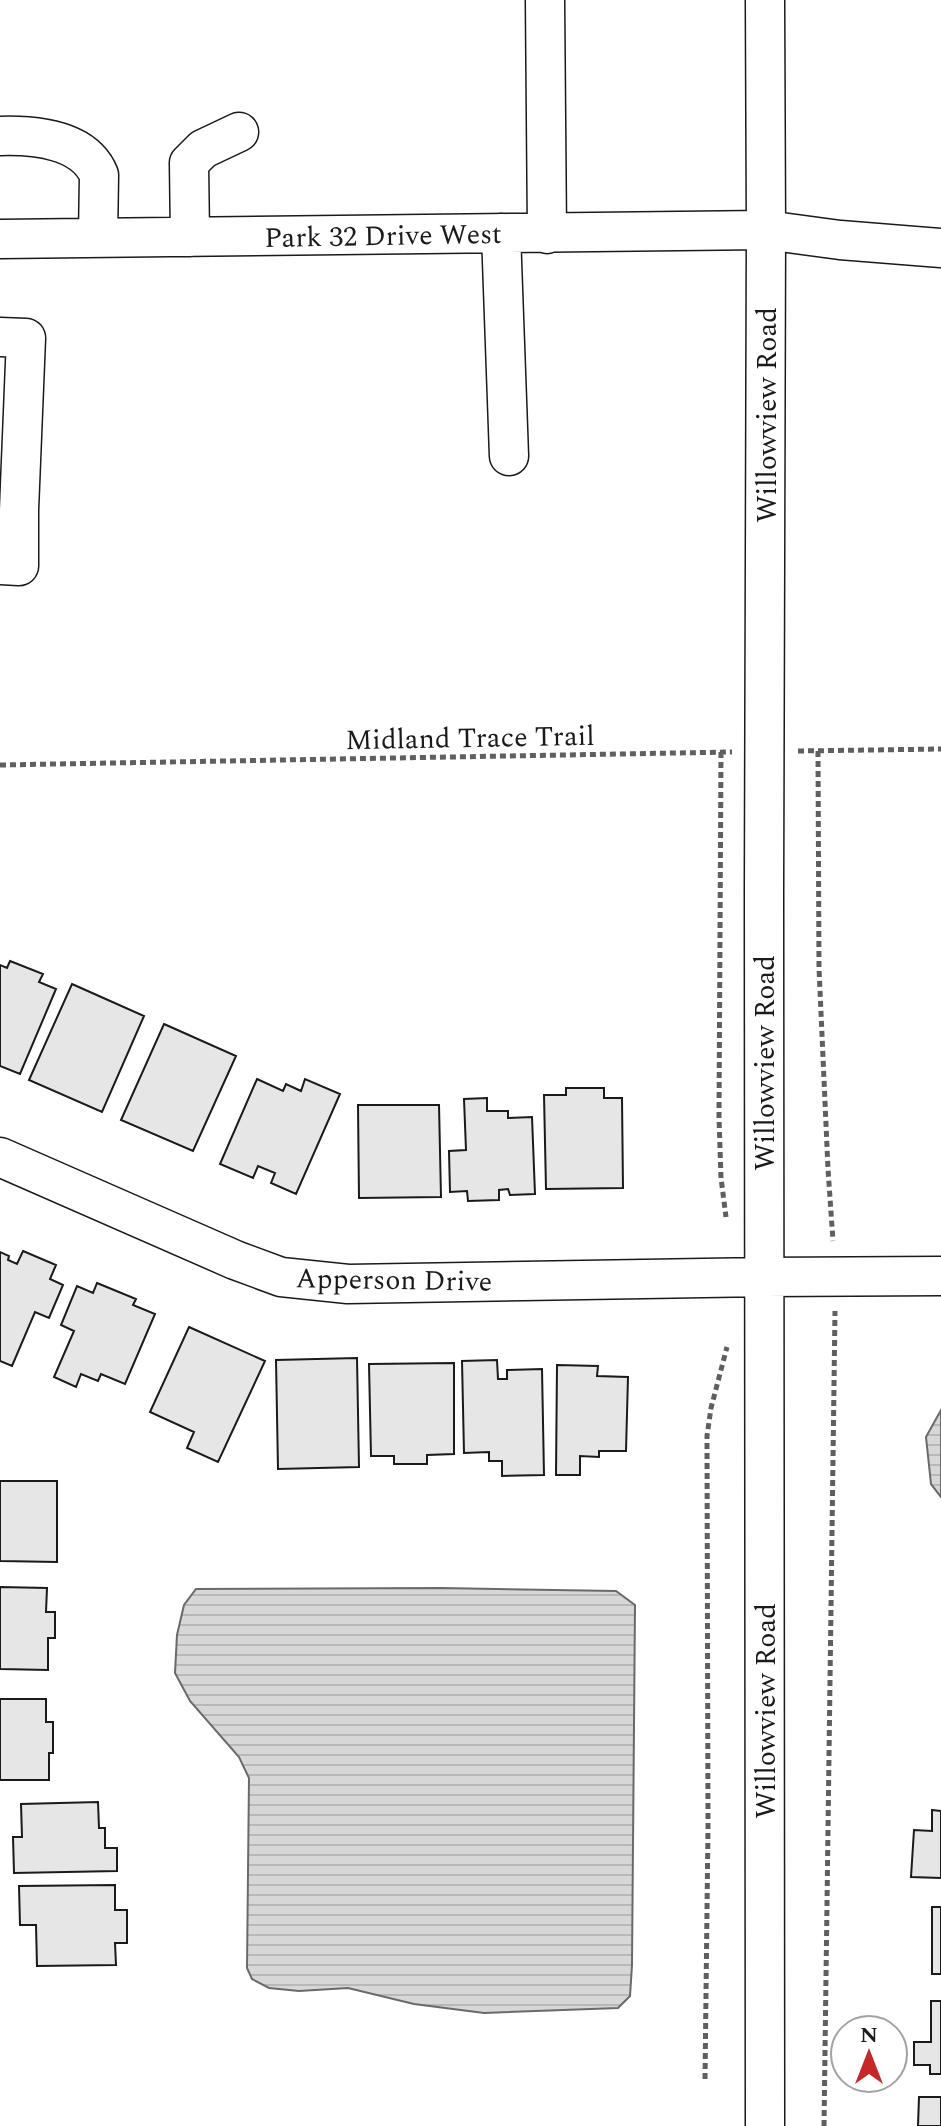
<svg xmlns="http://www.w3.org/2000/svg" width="941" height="2126" viewBox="0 0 941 2126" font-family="Spectral,serif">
<defs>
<pattern id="water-rules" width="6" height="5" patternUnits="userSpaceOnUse" patternTransform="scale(2)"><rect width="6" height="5" fill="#d7d7d7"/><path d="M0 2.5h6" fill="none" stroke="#b8b8b8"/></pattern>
</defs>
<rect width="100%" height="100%" fill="#fff"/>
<!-- water -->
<path fill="url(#water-rules)" stroke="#6a6a6a" stroke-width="2" d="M941,1410V1497L931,1484L926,1437Z
M441,1588L616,1591L635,1605L632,1965L630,1996L618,2008L484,2013L414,2004L348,1988L299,1991L269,1988L252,1979L247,1968L249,1778L239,1757L190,1701L175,1673L177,1635L184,1605L196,1589Z"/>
<!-- building -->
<path fill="#e6e6e6" stroke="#1a1a1a" stroke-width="2" d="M10,961L43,974L39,982L56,989L20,1074L0,1066V965L7,968Z
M72,984L144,1016L102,1112L29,1080Z
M164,1024L236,1056L193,1151L121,1120Z
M257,1079L283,1091L286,1084L301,1091L305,1079L340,1094L296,1194L271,1183L275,1173L258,1166L253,1178L220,1164Z
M566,1088H604V1098H622L623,1188L546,1189L544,1095H566Z
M487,1098V1111H508V1118L532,1117L535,1194L510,1195L508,1189L499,1190V1200L468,1201L467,1191L450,1192L449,1151L466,1150L464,1099Z
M358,1105H439L441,1197L359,1198Z
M23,1251L56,1265L50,1279L63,1285L49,1318L35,1312L12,1366L0,1361V1252L9,1256L8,1260L17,1264Z
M97,1283L136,1299L133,1305L155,1314L125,1384L101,1374L98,1381L81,1374L76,1387L54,1377L74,1331L61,1325L77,1286L93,1293Z
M189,1327L265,1361L218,1462L187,1448L194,1432L150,1412Z
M357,1358L359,1467L278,1469L276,1360Z
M497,1360L498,1379H507V1370L542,1369L544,1475L502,1476V1461H489V1452L464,1453L462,1361Z
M454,1363V1454L427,1455V1464H394V1456H371L369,1364Z
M557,1365L598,1366L597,1376L628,1377L626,1451H599V1457L580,1456V1475H556Z
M0,1481H57V1562L0,1561Z
M0,1587L47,1588L46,1612H55V1638H48V1670L0,1669Z
M0,1699H46V1722H53V1753H49V1780H0Z
M98,1802L99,1828H105V1848H117V1871L14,1873L13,1837H22L21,1804Z
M932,1810L941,1811V1878L911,1877L914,1830L932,1831Z
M115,1885V1910H127V1943H115L116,1965L37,1966L36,1925H20L19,1886Z
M932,1907H941V1974H932Z
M931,2001H941V2074H930V2065H914V2042H931Z
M919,2097H941V2126H918Z"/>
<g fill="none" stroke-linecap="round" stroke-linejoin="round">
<!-- minor casing -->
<g stroke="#1a1a1a" stroke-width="41">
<path id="minor" d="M545,0L547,234
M765,0L766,230L764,891L765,2126
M0,136C34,135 84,139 99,175L98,238
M501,233L509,456
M190,237L189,163L203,149L239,132
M0,239L766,230L840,240L941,248
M0,337L26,338L19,510V566L0,565
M0,1157L235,1260L281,1277L348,1284L764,1277L941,1276"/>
</g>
<!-- path -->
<path stroke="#5f5f5f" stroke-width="5" stroke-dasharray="6 4" stroke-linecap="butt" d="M798,751L941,749
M818,751L819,968L828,1169L833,1241
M721,752L719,1117L721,1178L726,1217
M0,765L732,752
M705,2079L708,1828L707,1436L711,1408L727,1347
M824,2126L835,1311"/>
<!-- minor -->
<use href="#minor" stroke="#fff" stroke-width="38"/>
</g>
<g text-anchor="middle" stroke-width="6" stroke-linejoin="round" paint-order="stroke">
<!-- street labels -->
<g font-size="28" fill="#1a1a1a" stroke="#fff">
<text transform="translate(383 235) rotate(-1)" y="10">Park 32 Drive West</text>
<text transform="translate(766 415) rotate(-90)" y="10">Willowview Road</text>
<text transform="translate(470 737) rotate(-1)" y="10">Midland Trace Trail</text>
<text transform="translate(764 1063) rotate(-90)" y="10">Willowview Road</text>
<text transform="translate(394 1279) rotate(1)" y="10">Apperson Drive</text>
<text transform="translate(765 1711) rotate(-90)" y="10">Willowview Road</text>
</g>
</g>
<!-- north arrow -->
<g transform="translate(869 2054)"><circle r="38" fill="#ffffff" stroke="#a3a3a3" stroke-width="2"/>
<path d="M0-6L14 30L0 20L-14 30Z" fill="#c62828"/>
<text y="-12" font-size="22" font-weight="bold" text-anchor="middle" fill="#1a1a1a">N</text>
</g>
</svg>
